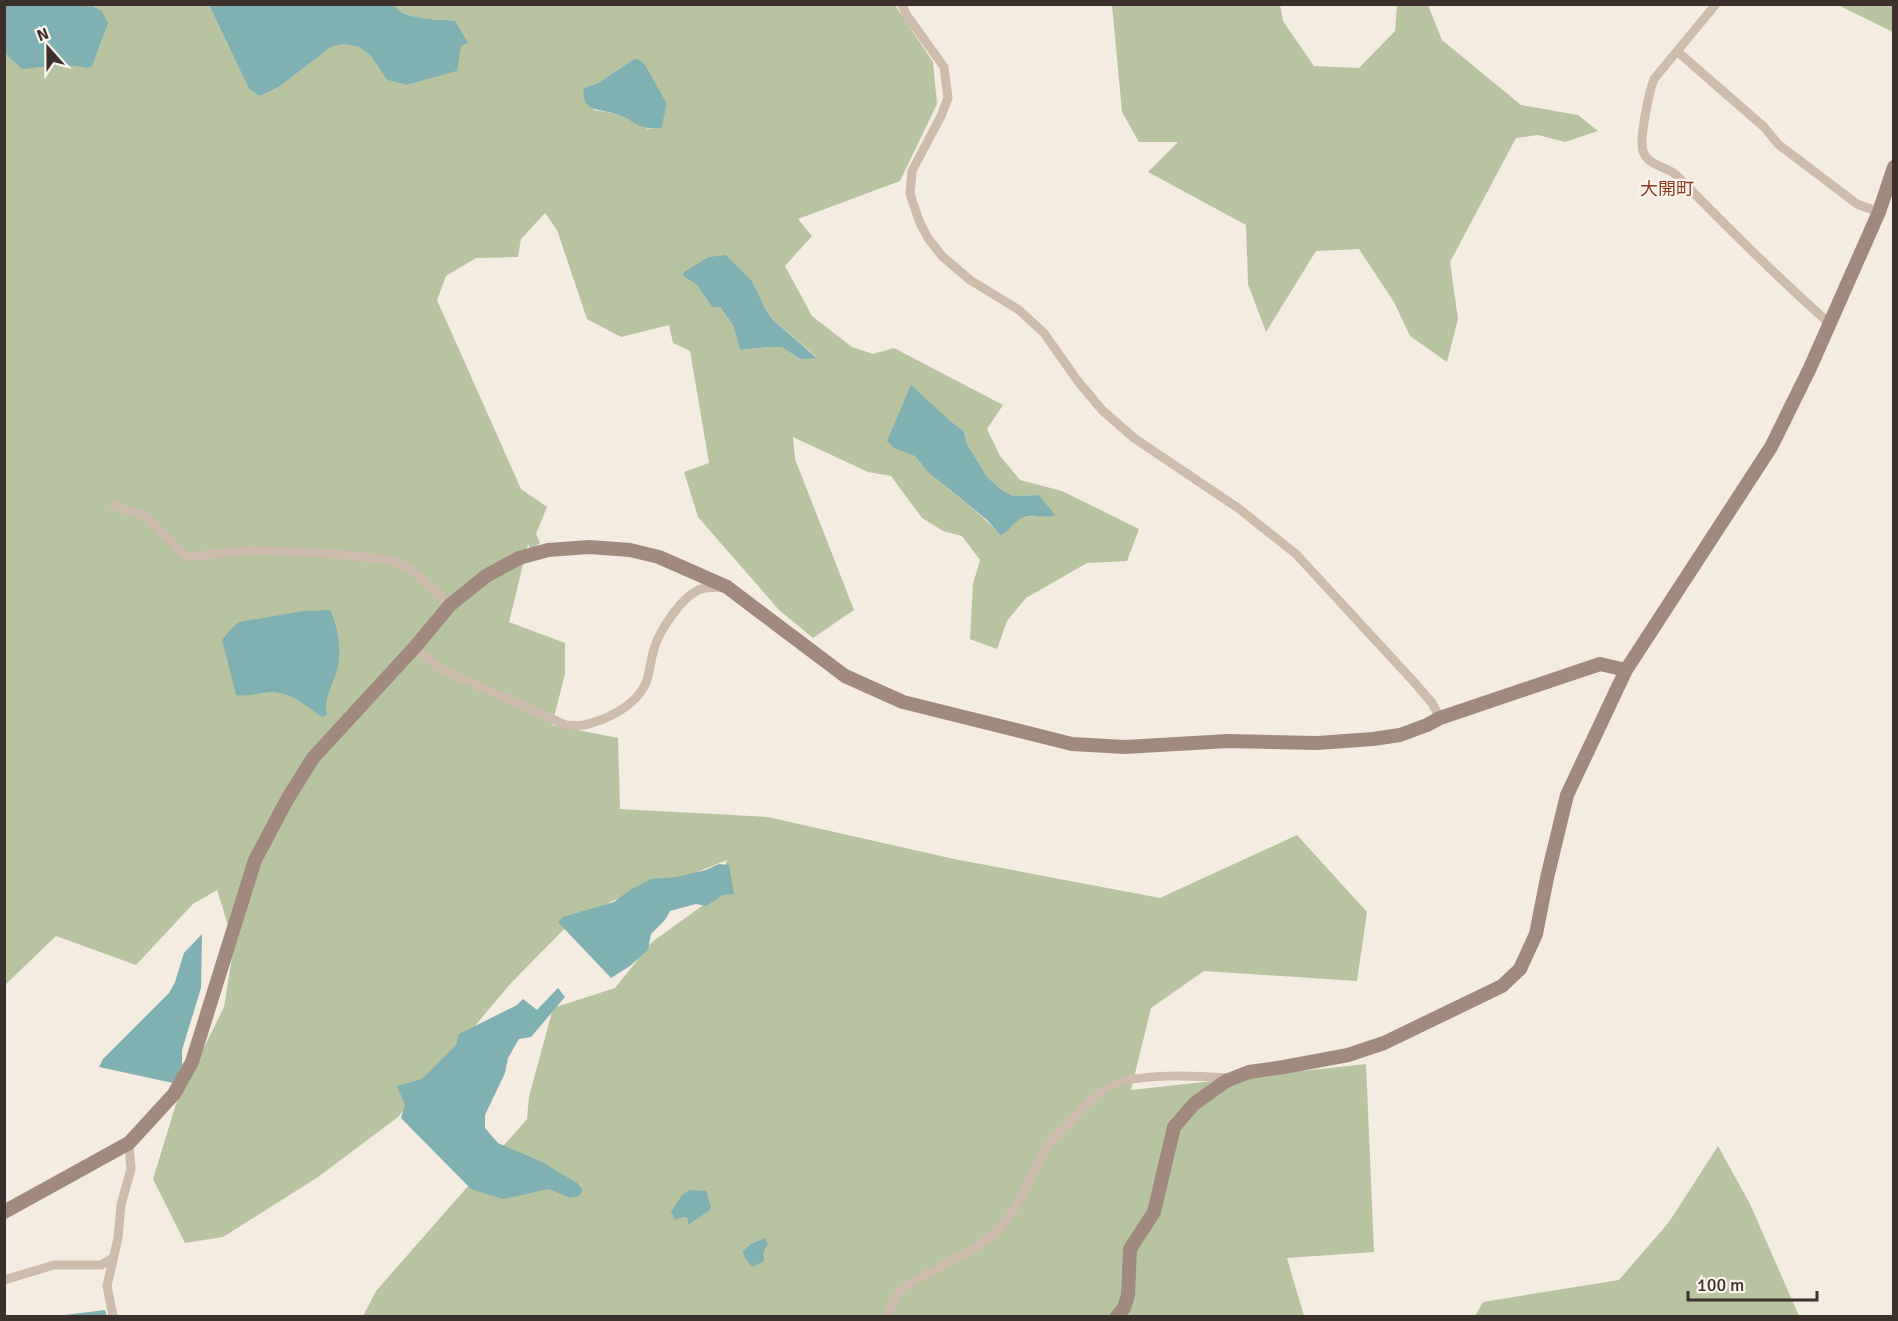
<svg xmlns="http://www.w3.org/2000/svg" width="1898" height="1321" viewBox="0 0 1898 1321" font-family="Signika,'Noto Sans JP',sans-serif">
<rect width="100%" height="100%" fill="#f4ebe1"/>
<!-- green -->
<path fill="#b8c4a0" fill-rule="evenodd" d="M5,5H209L249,89L260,96L279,87L331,47L344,44L359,47L370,55L387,80L407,85L456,71L455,21L418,18L397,10L394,5H895L933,62L937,104L900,181L798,219L812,236L785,266L812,316L852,347L873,354L894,348L1003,405L987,429L1000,456L1020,480L1062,491L1139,529L1127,561L1087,563L1026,598L1007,621L997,649L970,639L973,584L980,560L962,536L943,531L922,518L891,476L868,472L793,437L795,459L854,610L813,638L779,610L698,517L684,472L709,463L690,351L673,343L669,325L621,337L587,319L557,230L545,213L521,239L518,257L476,258L446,276L437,300L521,489L547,507L536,534L540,543L531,550L528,544L509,622L565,643V674L552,725L618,738L620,809L768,817L954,859L1160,898L1297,835L1367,912L1357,981L1204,971L1151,1008L1131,1090L1366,1064L1374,1252L1287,1258L1304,1316H363L376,1291L527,1119L529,1097L553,1008L615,988L652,942L713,898L727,860L685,877L615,900L572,921L512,982L398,1117L318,1177L223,1237L185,1243L153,1179L176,1104L224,1007L234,944L217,890L193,904L136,965L56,936L5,985ZM634,59L663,115L661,128L648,129L617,114L595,110L584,88L598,83ZM752,281L766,310L773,320L817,357L799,359L783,347H769L740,350L733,325L720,307H712L696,284ZM949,420L964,431L967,444L987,477L1002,490L1013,496L1039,495L1049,517C1038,516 1025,514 1015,522C1009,526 1007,532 1001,536C975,506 940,487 915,456Z
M1112,5H1280L1283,21L1314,66L1359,68L1395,31L1397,5H1428L1442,40L1521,105L1578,115L1598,131L1565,142L1538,135L1516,138L1450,262L1458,319L1447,362L1410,336L1394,302L1359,249L1316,251L1266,332L1248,284L1246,225L1148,172L1178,142H1139L1122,112Z
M1838,5H1893V32Z
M1718,1146L1750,1204L1799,1316H1475L1483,1302L1619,1280L1669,1222Z"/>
<!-- water -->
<path fill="#7fb0b2" d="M4,5H90L102,11L108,23L92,66L86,68C66,62 43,67 22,69L5,53Z
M209,5H394C403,20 439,19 455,21L468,43L461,46L457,71L407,85L387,80L370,55L359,47L344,44L331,47L279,87L260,96L249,89Z
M634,59L640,60L645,65L666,102C666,111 663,118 662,128C658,128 652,129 647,128C637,126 627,117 616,114C601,109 580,112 584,88L598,83Z
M726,255L752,281L766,310L773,320L817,358L800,359L782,347H769L740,350L733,325L720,307H712L696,284L683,276L684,272L709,257Z
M911,385L949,420L964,431L967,444L987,477L1002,490L1013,496L1039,495L1055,515C1046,519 1039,515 1030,516C1016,517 1011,529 1001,536L987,520L928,472L915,456L894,448L887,441Z
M330,610C338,626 342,652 337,670C333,685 323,700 327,715L322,717C306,706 290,691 270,692C258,693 248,697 236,695L222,640L230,630L239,622L304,611Z
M719,864L729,865L734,894L723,895L706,906L696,904L670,911L665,920L651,934L648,950L630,966L611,978L558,922L563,917L614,902L630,890L651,879L677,877L706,870Z
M202,934L201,988L182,1050V1065L173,1083L99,1067L103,1059L169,993L175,982L184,953Z
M558,988L565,997L531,1037L519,1039L508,1058L505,1073L485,1115V1128L498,1143L542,1162L577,1183L583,1190L579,1196L570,1198L549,1189L503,1199L471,1189L401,1118L405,1105L397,1086L422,1079L456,1045L459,1034L517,1005L523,999L537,1010Z
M690,1190L706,1191L711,1207L710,1210L688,1225V1218L684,1217L675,1220L671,1212L682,1195Z
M765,1238L768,1244L763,1253L764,1261L752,1267L744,1257L743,1251L751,1244Z
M105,1310L107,1316H57Z"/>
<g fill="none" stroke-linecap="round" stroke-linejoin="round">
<!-- street -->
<path stroke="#cdbbac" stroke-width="9" d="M902,4L906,14L944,67L948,98L941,116L912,171L910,194L920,223L928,238L942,256L970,280L1019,310L1044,333L1077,380L1102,410L1134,438L1238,508L1296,554L1414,682L1432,703L1440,718
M1716,4L1654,79C1649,92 1639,139 1643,151C1647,164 1662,166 1672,172C1676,174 1679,178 1682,181C1730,230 1778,278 1830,324
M1678,52L1764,127L1778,144L1857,204L1879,212
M113,505L145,516L187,557L253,550L336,554L391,560L413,571L450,605
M415,647L439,668L566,725C572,725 578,726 584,725C606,720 634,707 645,685C650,675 650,661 654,649C659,631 682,596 701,589C708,587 718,587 725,587
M4,1280L54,1265H101L113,1258
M113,1316L107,1286L118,1238L121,1205L131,1169L129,1143
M887,1316C892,1303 896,1294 907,1285C935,1269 983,1248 1003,1224C1022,1201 1031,1173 1046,1148C1052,1138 1063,1130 1071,1121C1082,1109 1093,1096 1108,1087C1134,1072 1199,1076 1230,1078"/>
<!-- secondary -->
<path stroke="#a18a7d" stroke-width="14" d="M4,1212L129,1143L174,1094L192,1062L255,860L288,798L313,758L415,647L450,605L486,576L519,558L548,550L589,547L630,550L659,557L727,587L845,676L903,702L1072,744L1125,747L1228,741L1317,743L1373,739L1400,735L1427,725L1440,718L1600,664L1626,670
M1117,1316L1124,1308L1128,1295L1130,1249L1154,1212L1174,1127L1194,1104L1226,1081L1249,1072L1284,1067L1348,1055L1384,1043L1502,986L1520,969L1536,934L1547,878L1567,795L1626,670L1771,447L1810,368L1879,212L1894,167"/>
</g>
<g text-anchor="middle" stroke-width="4.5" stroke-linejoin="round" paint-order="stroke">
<!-- quarter labels -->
<g font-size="18" fill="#8c3b22" stroke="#fbf5ee">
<text x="1667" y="195">大開町</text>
</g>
</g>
<!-- border -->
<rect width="1898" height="1321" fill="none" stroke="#3b302b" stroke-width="12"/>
<!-- north arrow -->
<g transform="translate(48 48) rotate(339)" stroke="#fbf5ee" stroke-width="4.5" paint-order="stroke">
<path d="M0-4.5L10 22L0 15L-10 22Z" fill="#3b302b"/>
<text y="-9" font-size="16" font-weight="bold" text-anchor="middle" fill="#3b302b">N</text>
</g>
<!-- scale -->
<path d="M1688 1291v9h129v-9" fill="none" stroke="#3b302b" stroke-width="3"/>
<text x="1697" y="1291" font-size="18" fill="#3b302b" stroke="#fbf5ee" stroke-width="4.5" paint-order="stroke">100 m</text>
</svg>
